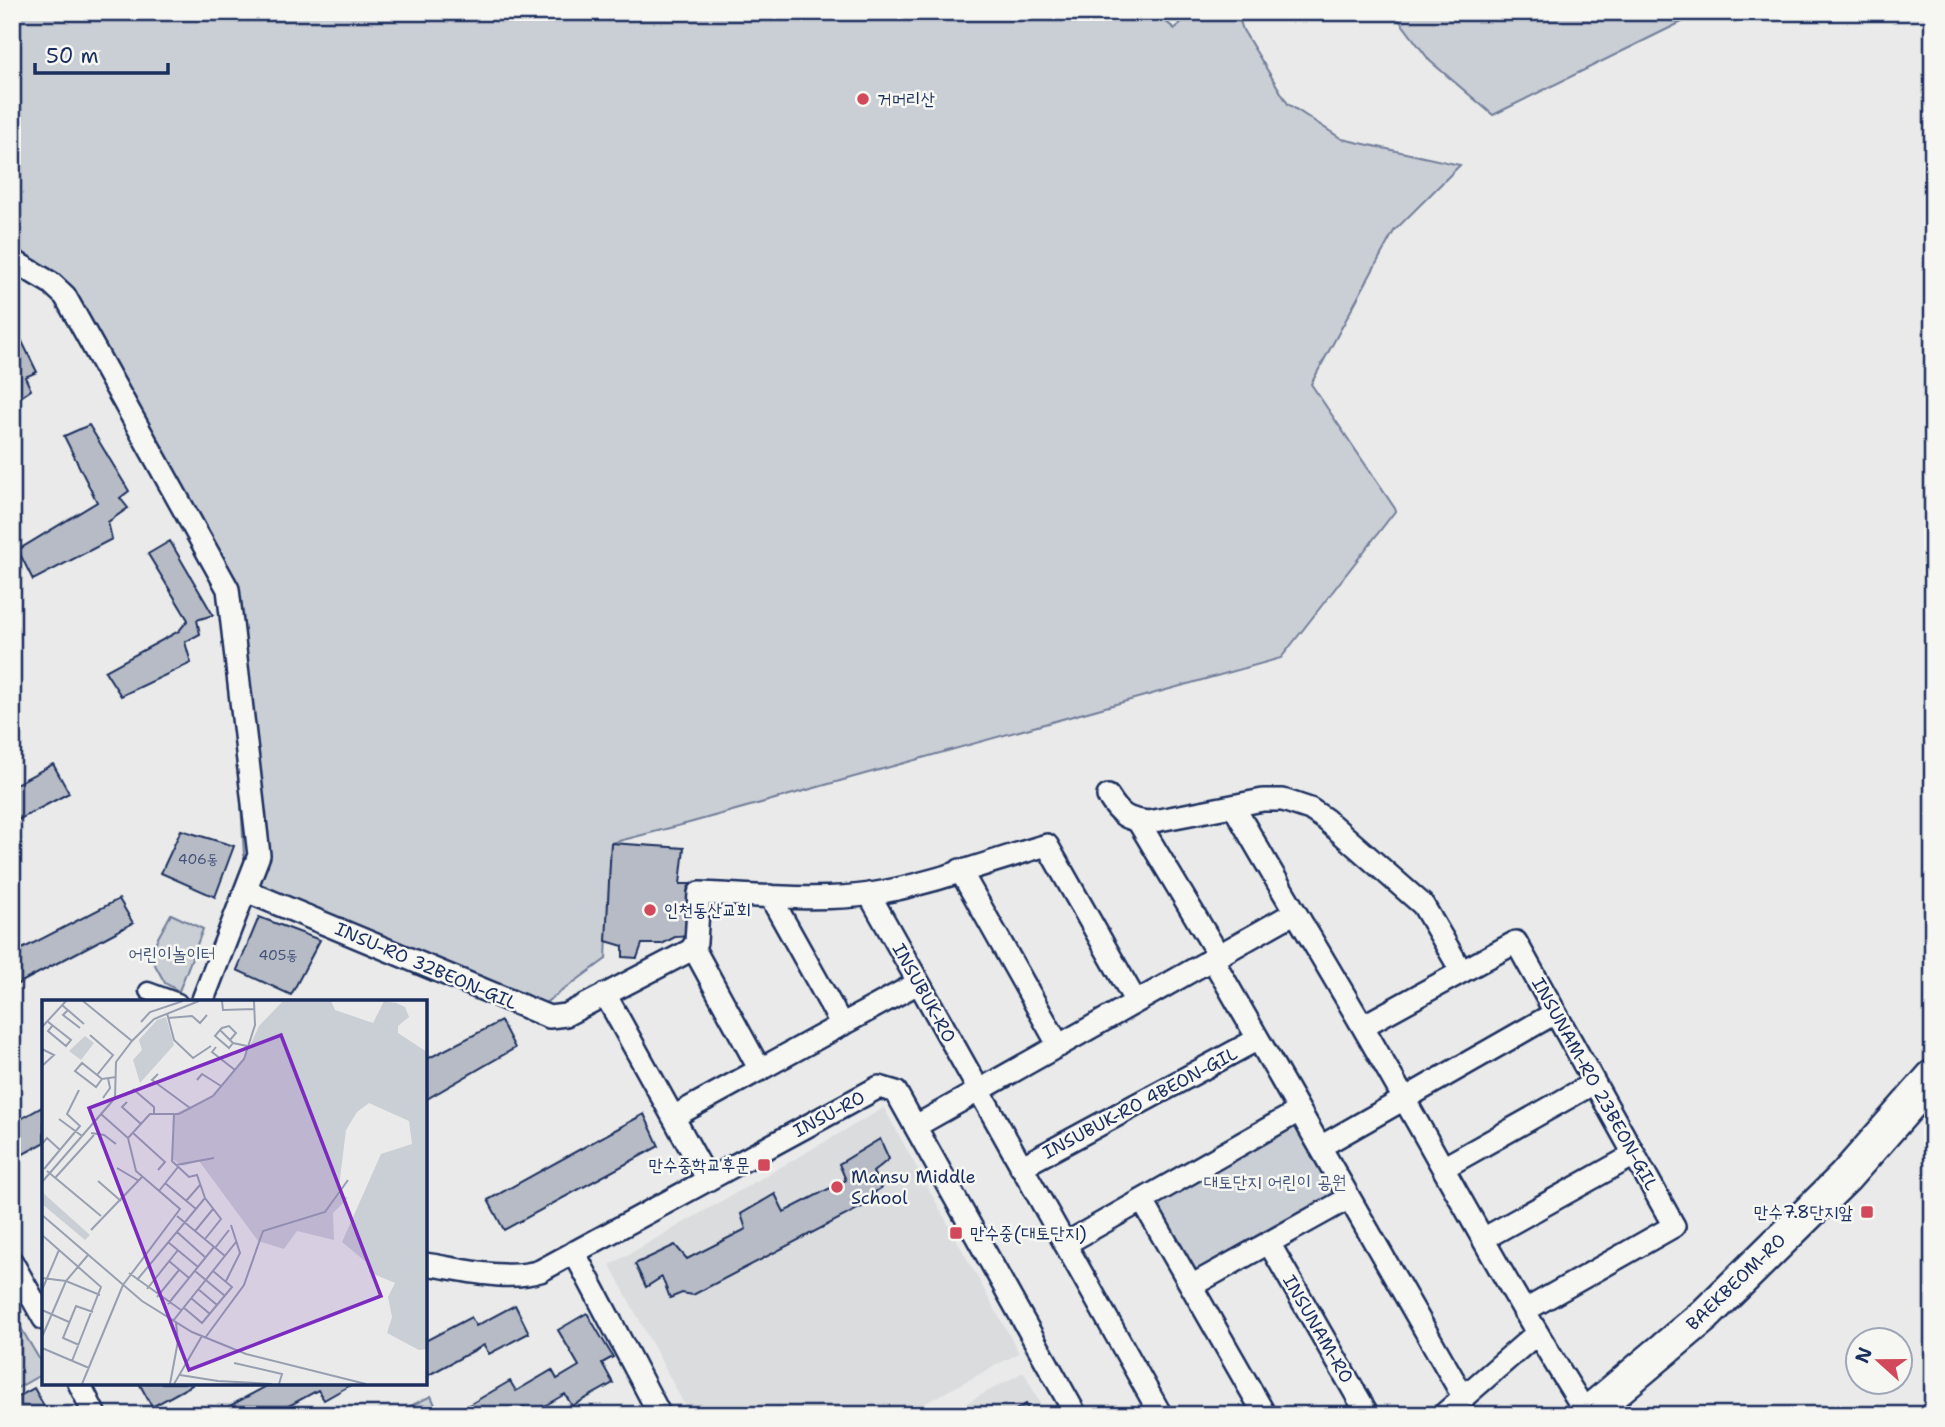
<svg xmlns="http://www.w3.org/2000/svg" width="1945" height="1427" viewBox="0 0 1945 1427" font-family="'Shantell Sans','Poor Story',sans-serif">
<rect width="100%" height="100%" fill="#e9eae9"/>
<filter id="ink" filterUnits="userSpaceOnUse"><feTurbulence type="fractalNoise" baseFrequency=".0143" numOctaves="2"/><feDisplacementMap in="SourceGraphic" scale="14" xChannelSelector="R" yChannelSelector="G"/><feConvolveMatrix kernelMatrix="1 2 1 2 8 2 1 2 1" color-interpolation-filters="sRGB"/></filter>
<g filter="url(#ink)">
<!-- built -->
<path fill="#dadcde" d="M884,1108L1019,1353L903,1415H690L610,1265Z
M1024,1372L1046,1415H944Z"/>
<!-- green -->
<path fill="#caced5" stroke="#727e9a" stroke-width="2" d="M12,12H1154L1175,29L1190,12H1237L1243,30L1288,104L1342,139L1460,165L1394,231L1311,384L1396,510L1281,658L689,823L611,843L606,959L534,1011L246,891L230,606L65,297L12,244Z
M1393,12H1702L1493,115L1430,61Z
M171,914L203,929L179,991L165,983L149,954Z
M1299,1111L1349,1198L1191,1286L1142,1200Z
M15,1318L44,1367V1373L12,1391V1320Z
M431,1396L439,1414L452,1407L457,1415H405L402,1410Z"/>
<!-- building -->
<path fill="#b6bbc6" stroke="#1b2f5e" stroke-width="2" d="M12,321L37,372L25,377L31,390L12,403V382L16,379L12,373Z
M12,405L19,421L12,424Z
M89,425L129,491L120,498L128,508L108,522L112,539L33,580L18,550L97,502L64,436Z
M170,541L213,615L197,620L200,634L185,642L191,663L121,696L105,671L179,631L188,620L148,554Z
M53,764L69,793L12,823V786Z
M181,830L234,846L215,897L161,873Z
M611,843L684,848L680,884H695L692,936L675,937L662,944H642L637,958L623,957V946L606,941Z
M119,899L133,923L12,987V954Z
M259,917L320,940L291,995L237,970Z
M501,1021L515,1048L425,1100V1060Z
M44,1106V1143L12,1160V1124Z
M644,1114L659,1146L504,1230L488,1200Z
M880,1139L889,1159L873,1172L881,1188L875,1192V1200L693,1295L682,1293L670,1298L662,1277L646,1287L635,1264L675,1245L687,1259L746,1229L741,1214L775,1194L784,1212L846,1180L839,1164Z
M515,1305L529,1333L489,1354L484,1345L425,1377V1341L471,1317L476,1326Z
M587,1313L613,1357L602,1363L613,1383L572,1406L565,1394L529,1415L524,1407L510,1415H475L469,1405L510,1381L516,1391L552,1370L557,1379L579,1366L558,1330Z
M139,1383H191L192,1385L152,1407Z
M272,1383H354L324,1400L318,1390L272,1415H230L226,1408Z
M34,1388L49,1415H12V1400Z
M1026,1404L1030,1415H1007Z"/>
<g fill="none" stroke-linecap="round" stroke-linejoin="round">
<!-- pedestrian casing -->
<g stroke="#1b2f5e" stroke-width="21">
<path id="pedestrian" d="M148,991L178,1002"/>
</g>
<!-- minor casing -->
<g stroke="#1b2f5e" stroke-width="26">
<path id="minor" d="M12,260L51,283L65,296L228,589L259,855L202,1002
M1108,796C1120,815 1126,820 1149,822L1263,800H1283L1310,809L1325,819L1423,905L1462,972
M1234,807C1276,881 1320,953 1363,1027C1438,1156 1507,1288 1587,1414
M1138,821L1219,956
M960,870L1059,1046
M246,891L549,1017L566,1015L691,950L696,942L699,893C753,895 818,902 871,894C929,885 991,861 1047,845L1136,1002
M869,894L1161,1415
M770,896L842,1025
M693,947L760,1070
M1213,960L1464,1398
M605,994L708,1180
M1363,1026L1516,942L1674,1226L1524,1311
M673,1117L918,983
M916,1126L1294,913
M1320,1147L1555,1013
M1021,1167L1258,1039
M1443,1168L1594,1083
M1142,1200L1265,1415
M1483,1239L1634,1155
M1269,1243L1368,1415
M1065,1244L1299,1111
M574,1252L660,1415
M12,1262L44,1319
M425,1264C460,1269 507,1282 540,1271L879,1087L896,1092L1076,1415
M1191,1286L1349,1198
M79,1383L95,1415
M1443,1415L1536,1334"/>
</g>
<!-- primary casing -->
<g stroke="#1b2f5e" stroke-width="38">
<path id="primary" d="M1586,1415L1705,1315L1845,1177L1933,1077"/>
</g>
<!-- pedestrian -->
<use href="#pedestrian" stroke="#f6f6f2" stroke-width="16"/>
<!-- minor -->
<use href="#minor" stroke="#f6f6f2" stroke-width="21"/>
<!-- primary -->
<use href="#primary" stroke="#f6f6f2" stroke-width="33"/>
</g>
</g>
<!-- markers -->
<g fill="#d1495b" stroke="#f6f6f2" stroke-width="2.5">
<circle cx="863" cy="99" r="7"/>
<circle cx="650" cy="910" r="7"/>
<rect x="757" y="1158" width="14" height="14" rx="3.5"/>
<circle cx="837" cy="1187" r="7"/>
<rect x="1860" y="1205" width="14" height="14" rx="3.5"/>
<rect x="949" y="1226" width="14" height="14" rx="3.5"/>
</g>
<g text-anchor="middle" stroke-width="5" stroke-linejoin="round" paint-order="stroke">
<!-- number labels -->
<g font-size="14" fill="#425278">
<text x="198" y="864">406동</text>
<text x="278" y="960">405동</text>
</g>
<!-- poi labels -->
<g font-size="18" fill="#1b2f5e" stroke="#f6f6f2" text-anchor="start">
<text x="877" y="105">거머리산</text>
<text x="664" y="916">인천동산교회</text>
<text x="750" y="1171" text-anchor="end">만수중학교후문</text>
<text x="851" y="1183">Mansu Middle<tspan x="851" dy="21">School</tspan></text>
<text x="1853" y="1218" text-anchor="end">만수7.8단지앞</text>
<text x="970" y="1239">만수중(대토단지)</text>
</g>
<!-- park labels -->
<g font-size="18" fill="#47577c" stroke="#f6f6f2">
<text x="172" y="960">어린이놀이터</text>
<text x="1275" y="1188">대토단지 어린이 공원</text>
</g>
<!-- street labels -->
<g font-size="18" fill="#1b2f5e" stroke="#f6f6f2">
<text transform="translate(426 966) rotate(23)" y="6">INSU-RO 32BEON-GIL</text>
<text transform="translate(924 993) rotate(61)" y="6">INSUBUK-RO</text>
<text transform="translate(1595 1084) rotate(61)" y="6">INSUNAM-RO 23BEON-GIL</text>
<text transform="translate(1140 1103) rotate(-28)" y="6">INSUBUK-RO 4BEON-GIL</text>
<text transform="translate(829 1114) rotate(-28)" y="6">INSU-RO</text>
<text transform="translate(1736 1282) rotate(-44)" y="6">BAEKBEOM-RO</text>
<text transform="translate(1318 1329) rotate(60)" y="6">INSUNAM-RO</text>
</g>
</g>
<!-- overview -->
<g transform="translate(42 1000)">
<rect width="385" height="385" fill="#e9eae9"/>
<path d="M241,1H289L293,10L331,23L342,1L354,3L363,7L367,17L356,26V33L385,52V349L377,350L345,333L350,317L346,297L353,283L327,272L329,266L300,242L339,154L370,144L367,121L327,103L315,112L304,130L296,194L306,198L291,213L292,240L255,231L242,249L216,241L157,161L141,166L130,159L132,114L169,97L202,59L217,26ZM124,17L132,45L98,83L91,60L100,50L97,40L115,20ZM43,36L52,43L39,60L27,51ZM0,192L48,235L43,240L0,204Z" fill="#caced5"/>
<path fill="none" stroke="#979fb1" stroke-width="2" d="M41,1L90,41M180,1L181,10L212,9M20,5L42,24M26,10L21,15L38,28M125,13L132,40L151,58L169,46M126,18L150,16L158,23L165,15M5,21L29,40L24,46L6,31L11,25M99,22L108,12L141,1M0,27L24,1M178,30L173,36L187,48L191,43M48,35L71,55L55,75M188,40L194,33L187,26L180,28L178,30L191,43L205,46M174,47L170,52L193,70M0,49L12,55L0,66M116,74L110,80L148,108M60,79L54,87L33,71L40,63L60,79L74,77M155,80L160,74L179,86M91,89L112,107V114M61,98L68,88L66,78M85,102L80,107L99,124M59,114L86,138L94,171L138,209L81,285M132,114L130,161L147,177L155,175L163,198L179,219L163,239M17,119L40,136M49,133L62,135L74,144M91,133L123,162L116,170M86,138L108,114H137L171,96L202,59L213,25L212,1M0,144L5,138L18,150M134,165L172,158M75,168L97,181M2,169L38,126L25,114L37,90M5,171L59,216M13,178L52,135M56,181L79,201M0,182L73,98L74,62L90,41L112,19L157,1M123,183L154,209M117,191L136,167M144,201L158,185M0,215L100,301L150,332L204,354L324,384M135,216L183,256M49,230L100,177M153,231L171,209M135,232L164,258M0,235L59,287L30,361M126,242L156,267M173,248L187,230M127,261L147,278M153,271L183,296M87,273L139,310M0,278L24,281L58,295M95,280L163,198M184,281L198,253L189,225M105,289L136,250M156,289L175,305M0,290L17,250M115,297L137,270M149,298L168,314M126,304L172,247M141,307L160,323L190,287L171,271M0,310L27,322M131,321L194,242M0,337L24,281L46,255M163,338L202,285L221,231L283,212L306,180M37,345L21,338L34,306L51,312M0,348L47,368M192,363L240,374L237,384M138,375L176,381M176,381L230,384M40,384L81,285M128,384L136,341L134,323M132,384L160,336"/>
<path fill="#7b2cbf" fill-opacity="0.15" stroke="#7b2cbf" stroke-width="3.5" d="M239,35L339,296L147,370L47,108Z"/>
<rect width="385" height="385" fill="none" stroke="#1b2f5e" stroke-width="3.5"/>
</g>
<!-- margin -->
<rect width="1945" height="1427" fill="none" stroke="#f6f6f2" stroke-width="42"/>
<rect x="21" y="21" width="1903" height="1385" fill="none" stroke="#1b2f5e" stroke-width="2.5" filter="url(#ink)"/>
<!-- north arrow -->
<g transform="translate(1879 1361) rotate(291)"><circle r="33" fill="#f6f6f2" stroke="#9ea6b7" stroke-width="2"/>
<path d="M0-5L12 26L0 18L-12 26Z" fill="#d1495b"/>
<text y="-10" font-size="19" font-weight="bold" text-anchor="middle" fill="#1b2f5e">N</text>
</g>
<!-- scale -->
<path d="M35 63v10h133v-10" fill="none" stroke="#1b2f5e" stroke-width="3.5"/>
<text x="46" y="63" font-size="21" fill="#1b2f5e" stroke="#f6f6f2" stroke-width="5" paint-order="stroke">50 m</text>
</svg>
